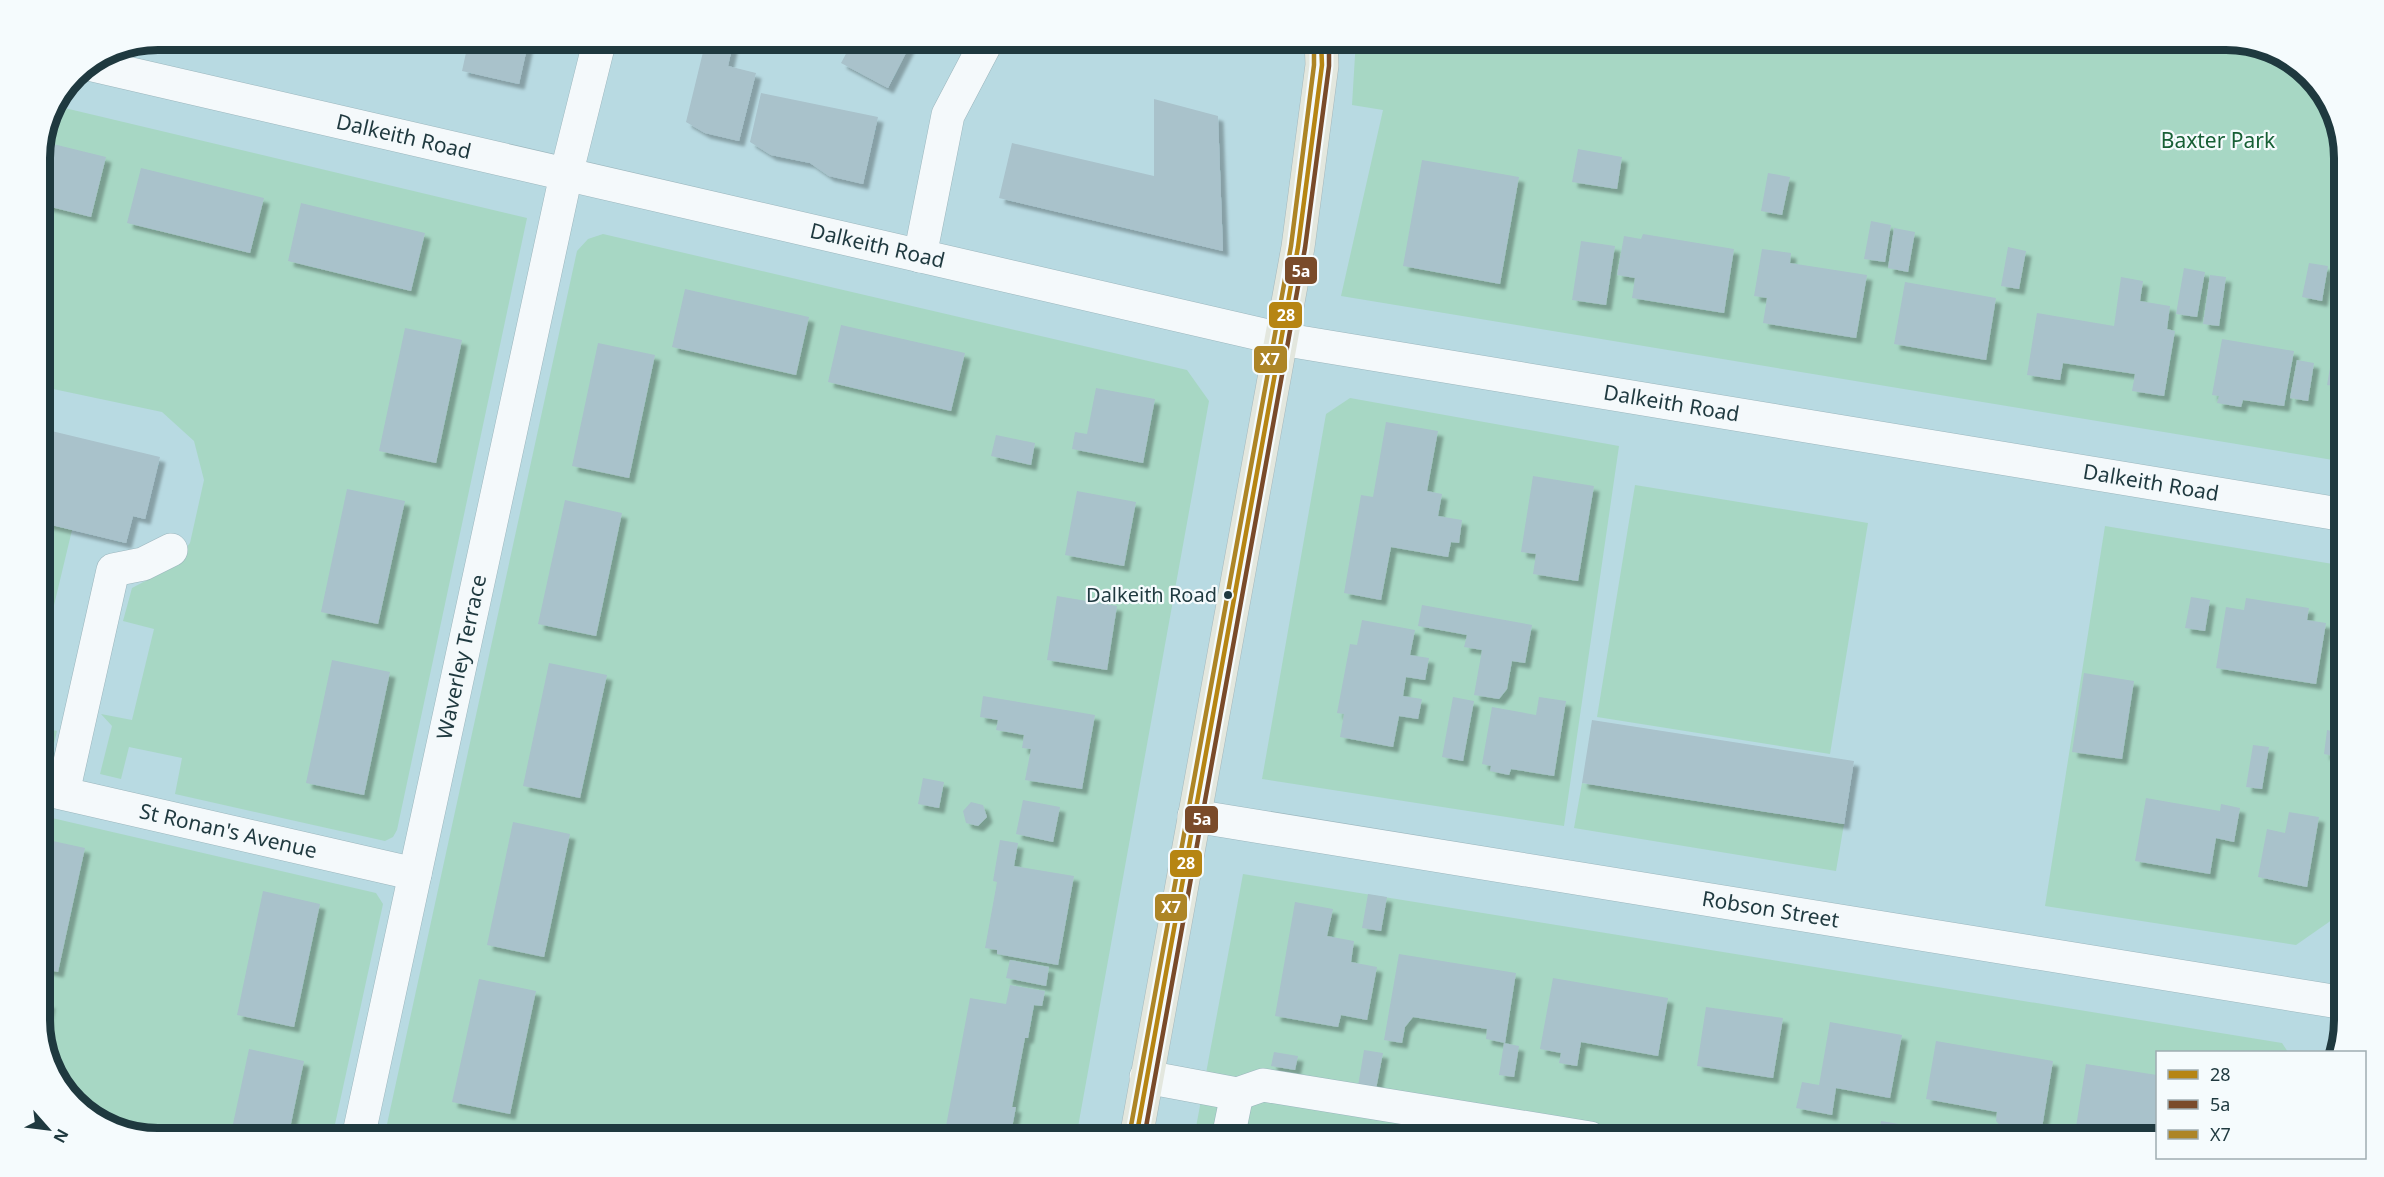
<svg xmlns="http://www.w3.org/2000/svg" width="2384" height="1177" viewBox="0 0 2384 1177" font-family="'Noto Sans',sans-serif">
<defs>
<filter id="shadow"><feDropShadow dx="5.5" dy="5.5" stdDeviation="1.5" flood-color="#0004"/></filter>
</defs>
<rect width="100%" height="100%" fill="#b8dae2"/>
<!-- green -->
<path fill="#a7d7c4" d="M1356,39H2227L2279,51L2325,91L2345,150V462L1341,296L1383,110L1352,105Z
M52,105L527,218L397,830L393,837L385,841L175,794L182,758L129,747L121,779L100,774L112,726L101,714L132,720L154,629L123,621L132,588L170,568L190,543L204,480L194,441L162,412L39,386V150L48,112Z
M603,234L1187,370L1209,401L1076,1138H384L577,251L588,239Z
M1350,398L1619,446L1564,826L1262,779L1326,414Z
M1635,485L1868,523L1830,754L1597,717Z
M39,522L72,530L39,668Z
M2105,526L2345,566V882L2339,915L2296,945L2045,906Z
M39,727L57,731L50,760L39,766Z
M1582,783L1844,824L1836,871L1574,828Z
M39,815L376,893L383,904L332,1138H157L105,1126L59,1086L39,1028Z
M1243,874L2282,1043L2288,1052H2158L2157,1138H1194Z"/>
<!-- building -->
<path fill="#a9c2cb" filter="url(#shadow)" d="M469,39H529L519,84L462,71Z
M683,39H734L728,66L756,73L739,141L705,133L686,122L704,48L682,43Z
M854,39H913L888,88L841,63Z
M761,93L878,117L863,184L829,176L810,163L771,155L750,142Z
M1154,99L1218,116L1223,251L999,198L1012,143L1154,176Z
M41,141L106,157L91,217L39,204V150Z
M1578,149L1622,157L1617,189L1572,182Z
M1422,160L1519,177L1500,284L1403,266Z
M141,168L264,198L250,253L127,223Z
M1768,173L1790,177L1782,215L1761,211Z
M301,203L425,233L411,291L288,261Z
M1871,221L1891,225L1885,262L1864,259Z
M1894,228L1915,232L1908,272L1888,268Z
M1643,234L1734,249L1724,313L1632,298L1635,278L1617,275L1624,236L1641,239Z
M1581,241L1615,246L1606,305L1572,300Z
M2008,247L2026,251L2019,289L2001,286Z
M1762,249L1791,253L1790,263L1867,275L1856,338L1763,323L1767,298L1754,296Z
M2309,263L2328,266L2322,301L2302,297Z
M2336,265L2345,267V297L2330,294Z
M2184,268L2205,272L2197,317L2176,314Z
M2210,275L2226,277L2219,326L2203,324Z
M2121,277L2143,281L2140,301L2170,306L2167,329L2175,331L2164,396L2132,391L2135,374L2063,363L2060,380L2027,375L2037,313L2114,326Z
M1905,282L1996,298L1986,360L1894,344Z
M685,289L809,317L796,375L672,347Z
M841,325L965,353L951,411L828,382Z
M405,328L462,340L436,463L379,451Z
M2222,339L2294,351L2284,406L2243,400L2241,407L2217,403L2219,396L2212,395Z
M598,343L655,355L629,478L572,466Z
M2344,359H2345V413L2334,411L2339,387L2327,385L2331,362L2343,364Z
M2297,360L2314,363L2308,401L2290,398Z
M1096,388L1155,399L1143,463L1072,449L1075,432L1087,434Z
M1386,422L1438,431L1427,491L1442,494L1438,516L1462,520L1459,543L1451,542L1448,557L1391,547L1381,600L1344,593L1361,495L1373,497Z
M39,428L160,457L145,519L133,516L126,543L39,522Z
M996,435L1035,443L1031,465L991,456Z
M1533,476L1594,486L1578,581L1533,574L1536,554L1521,552Z
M347,489L405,501L378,624L321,612Z
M1077,491L1136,502L1124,566L1065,555Z
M565,500L622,513L596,636L538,624Z
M1057,596L1117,606L1107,670L1047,660Z
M2191,597L2210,600L2205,631L2185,628Z
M2246,598L2309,608L2307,620L2326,623L2316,684L2216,668L2226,607L2244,610Z
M1422,605L1532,625L1525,663L1512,661L1507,689L1499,699L1474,695L1482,650L1464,647L1467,635L1418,626Z
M1362,620L1415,630L1410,655L1429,658L1425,680L1406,677L1403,696L1422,699L1418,719L1399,716L1393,747L1340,737L1344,714L1337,713L1350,644L1357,645Z
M332,660L390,672L364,795L306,783Z
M549,663L607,675L580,798L523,786Z
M2084,673L2134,681L2122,759L2072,752Z
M983,696L1095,715L1082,789L1025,780L1031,749L1022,748L1024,735L996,730L998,720L980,717Z
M1453,697L1474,701L1463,761L1442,757Z
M1539,697L1566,701L1554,776L1511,769L1509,775L1490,771L1491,766L1482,764L1492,707L1536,715Z
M1592,720L1854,761L1844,824L1582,783Z
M2327,730L2345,734V758L2324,754Z
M2253,745L2269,747L2262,789L2246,787Z
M923,778L944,782L939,808L918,804Z
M2146,798L2220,811L2221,804L2240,808L2234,842L2216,838L2210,874L2135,861Z
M1023,800L1060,807L1053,842L1016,834Z
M971,802L983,805L987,817L978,826L966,823L963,811Z
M2289,812L2319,817L2307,887L2258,877L2267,829L2285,833Z
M513,822L570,834L544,957L487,945Z
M39,838L85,848L58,972L39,968Z
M1000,840L1018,843L1014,866L1074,876L1058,965L997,954V950L985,948L997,882L993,881Z
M263,891L320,904L294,1027L237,1015Z
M1368,894L1387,897L1381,931L1362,928Z
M1295,902L1333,909L1327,936L1354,941L1351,962L1377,967L1367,1020L1341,1015L1338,1027L1275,1016Z
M1399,954L1516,973L1505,1043L1486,1039L1487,1029L1413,1017L1405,1027L1402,1043L1384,1040Z
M1010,960L1049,967L1046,986L1006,978Z
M1553,978L1668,998L1658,1056L1581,1042L1577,1066L1559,1063L1561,1053L1540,1049Z
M479,979L536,991L510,1114L452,1102Z
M1010,985L1045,991L1042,1006L1034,1005L1028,1038H1025L1012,1107H1016L1010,1138H986L987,1133L946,1126L970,998L1006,1004Z
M39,1001L50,1003L43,1037L39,1028Z
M1706,1007L1783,1018L1773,1078L1697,1066Z
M1830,1022L1902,1035L1890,1098L1836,1088L1832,1115L1796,1108L1802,1082L1819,1085Z
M1936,1041L2053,1061L2042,1128L2025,1125L2016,1131L2003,1129L1996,1121L1997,1112L1926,1099Z
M1504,1043L1519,1046L1514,1077L1499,1075Z
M249,1049L304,1061L288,1138H230Z
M1364,1050L1383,1053L1376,1089L1358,1086Z
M1274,1052L1298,1056L1295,1070L1271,1066Z
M2086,1064L2157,1075V1138H2110L2075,1133Z
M1881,1121L1923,1128L1921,1138H1878Z"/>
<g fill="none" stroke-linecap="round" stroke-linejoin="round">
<!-- minor casing -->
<g stroke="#9bb6bd" stroke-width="34">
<g id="minor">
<path id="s1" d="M88,64L1281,339L2345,515"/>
<path d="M920,256L948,115L988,39"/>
<path id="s2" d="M39,788L415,874"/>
<path d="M63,793L113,570L143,564L171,550"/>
<path id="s3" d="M1194,816L2345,1003"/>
<path d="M1146,1077L1237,1094L1228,1138"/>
<path d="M1237,1094L1263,1085L1590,1138"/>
<path id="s4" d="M358,1138L566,175L600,39"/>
</g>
</g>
<!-- major casing -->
<g stroke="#a5b8bc" stroke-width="34">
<path id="major" d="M1136,1138L1298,247L1322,65L1321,39"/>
</g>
<!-- minor -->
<use href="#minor" stroke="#f4f9fb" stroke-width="33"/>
<!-- major -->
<use href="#major" stroke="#e3e7de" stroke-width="33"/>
<!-- bus-1 casing -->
<g stroke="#f5fbfd" stroke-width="9">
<path id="bus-1" d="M1136,1138L1298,247L1322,65L1321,39"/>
</g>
<!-- bus-2 casing -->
<g stroke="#f5fbfd" stroke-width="9">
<path id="bus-2" d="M1144,1138L1305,248L1329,66V39"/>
</g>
<!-- bus-3 casing -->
<g stroke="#f5fbfd" stroke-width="9">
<path id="bus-3" d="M1129,1137L1291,246L1314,65V39"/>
</g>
<!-- bus-1 -->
<use href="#bus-1" stroke="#b68513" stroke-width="4.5"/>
<!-- bus-2 -->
<use href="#bus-2" stroke="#7a4b2a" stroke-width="4.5"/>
<!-- bus-3 -->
<use href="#bus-3" stroke="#ad8526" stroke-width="4.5"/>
</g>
<!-- markers -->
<circle fill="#1f393f" stroke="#f5fbfd" stroke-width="2" cx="1228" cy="595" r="5"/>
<g text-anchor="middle" stroke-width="4.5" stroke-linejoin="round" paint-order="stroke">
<!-- bus labels -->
<g font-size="20" fill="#1f393f" stroke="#f5fbfd" text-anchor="end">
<text x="1217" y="602">Dalkeith Road</text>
</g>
<!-- street labels -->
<g font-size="21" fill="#1f393f" stroke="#f5fbfd">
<text dy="7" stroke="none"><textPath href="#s1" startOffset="324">Dalkeith Road</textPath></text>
<text dy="7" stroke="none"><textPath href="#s1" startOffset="810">Dalkeith Road</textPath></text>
<text dy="7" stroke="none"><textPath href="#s1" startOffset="1620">Dalkeith Road</textPath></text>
<text dy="7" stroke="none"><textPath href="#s1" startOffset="2106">Dalkeith Road</textPath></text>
<text dy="7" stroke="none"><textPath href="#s4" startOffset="492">Waverley Terrace</textPath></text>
<text dy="7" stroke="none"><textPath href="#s2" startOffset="194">St Ronan's Avenue</textPath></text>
<text dy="7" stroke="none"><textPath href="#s3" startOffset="584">Robson Street</textPath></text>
</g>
<!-- park labels -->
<g font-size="21" fill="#175f35" stroke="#f5fbfd">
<text x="2218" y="148">Baxter Park</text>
</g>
</g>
<!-- crop -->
<path d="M0 0H2384V1177H0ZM158 50H2226A108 108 0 0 1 2334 158V1020A108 108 0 0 1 2226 1128H158A108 108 0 0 1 50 1020V158A108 108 0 0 1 158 50Z" fill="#f5fbfd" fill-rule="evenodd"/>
<path fill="none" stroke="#1f393f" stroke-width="8" d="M158 50H2226A108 108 0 0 1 2334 158V1020A108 108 0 0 1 2226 1128H158A108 108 0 0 1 50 1020V158A108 108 0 0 1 158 50Z"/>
<g stroke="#f5fbfd" stroke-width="2">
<rect x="1284" y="256" width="34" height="29" rx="6" fill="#7a4b2a"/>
<rect x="1268" y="301" width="35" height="28" rx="6" fill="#b68513"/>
<rect x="1253" y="345" width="35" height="29" rx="6" fill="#ad8526"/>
<rect x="1184" y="805" width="35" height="29" rx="6" fill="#7a4b2a"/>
<rect x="1169" y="849" width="34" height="29" rx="6" fill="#b68513"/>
<rect x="1154" y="893" width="34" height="29" rx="6" fill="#ad8526"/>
</g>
<g font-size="16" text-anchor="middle" font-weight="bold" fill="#fff">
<text x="1301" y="277">5a</text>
<text x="1286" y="321">28</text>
<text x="1270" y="365">X7</text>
<text x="1202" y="825">5a</text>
<text x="1186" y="869">28</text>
<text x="1171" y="913">X7</text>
</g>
<!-- legend -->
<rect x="2156" y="1051" width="210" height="108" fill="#f5fbfd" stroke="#9fadb1" stroke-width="1.5"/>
<rect x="2168" y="1070" width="30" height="9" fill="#b68513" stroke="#9fadb1" stroke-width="1.5"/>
<text x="2210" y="1081" font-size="18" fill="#1f393f">28</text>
<rect x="2168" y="1100" width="30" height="9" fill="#7a4b2a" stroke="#9fadb1" stroke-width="1.5"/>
<text x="2210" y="1111" font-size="18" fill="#1f393f">5a</text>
<rect x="2168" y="1130" width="30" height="9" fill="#ad8526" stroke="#9fadb1" stroke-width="1.5"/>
<text x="2210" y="1141" font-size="18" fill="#1f393f">X7</text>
<!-- north arrow -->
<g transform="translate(48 1129) rotate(118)" stroke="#f5fbfd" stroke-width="4.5" paint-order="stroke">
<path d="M0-4.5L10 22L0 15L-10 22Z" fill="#1f393f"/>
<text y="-9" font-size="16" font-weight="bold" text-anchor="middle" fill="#1f393f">N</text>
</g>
</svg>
